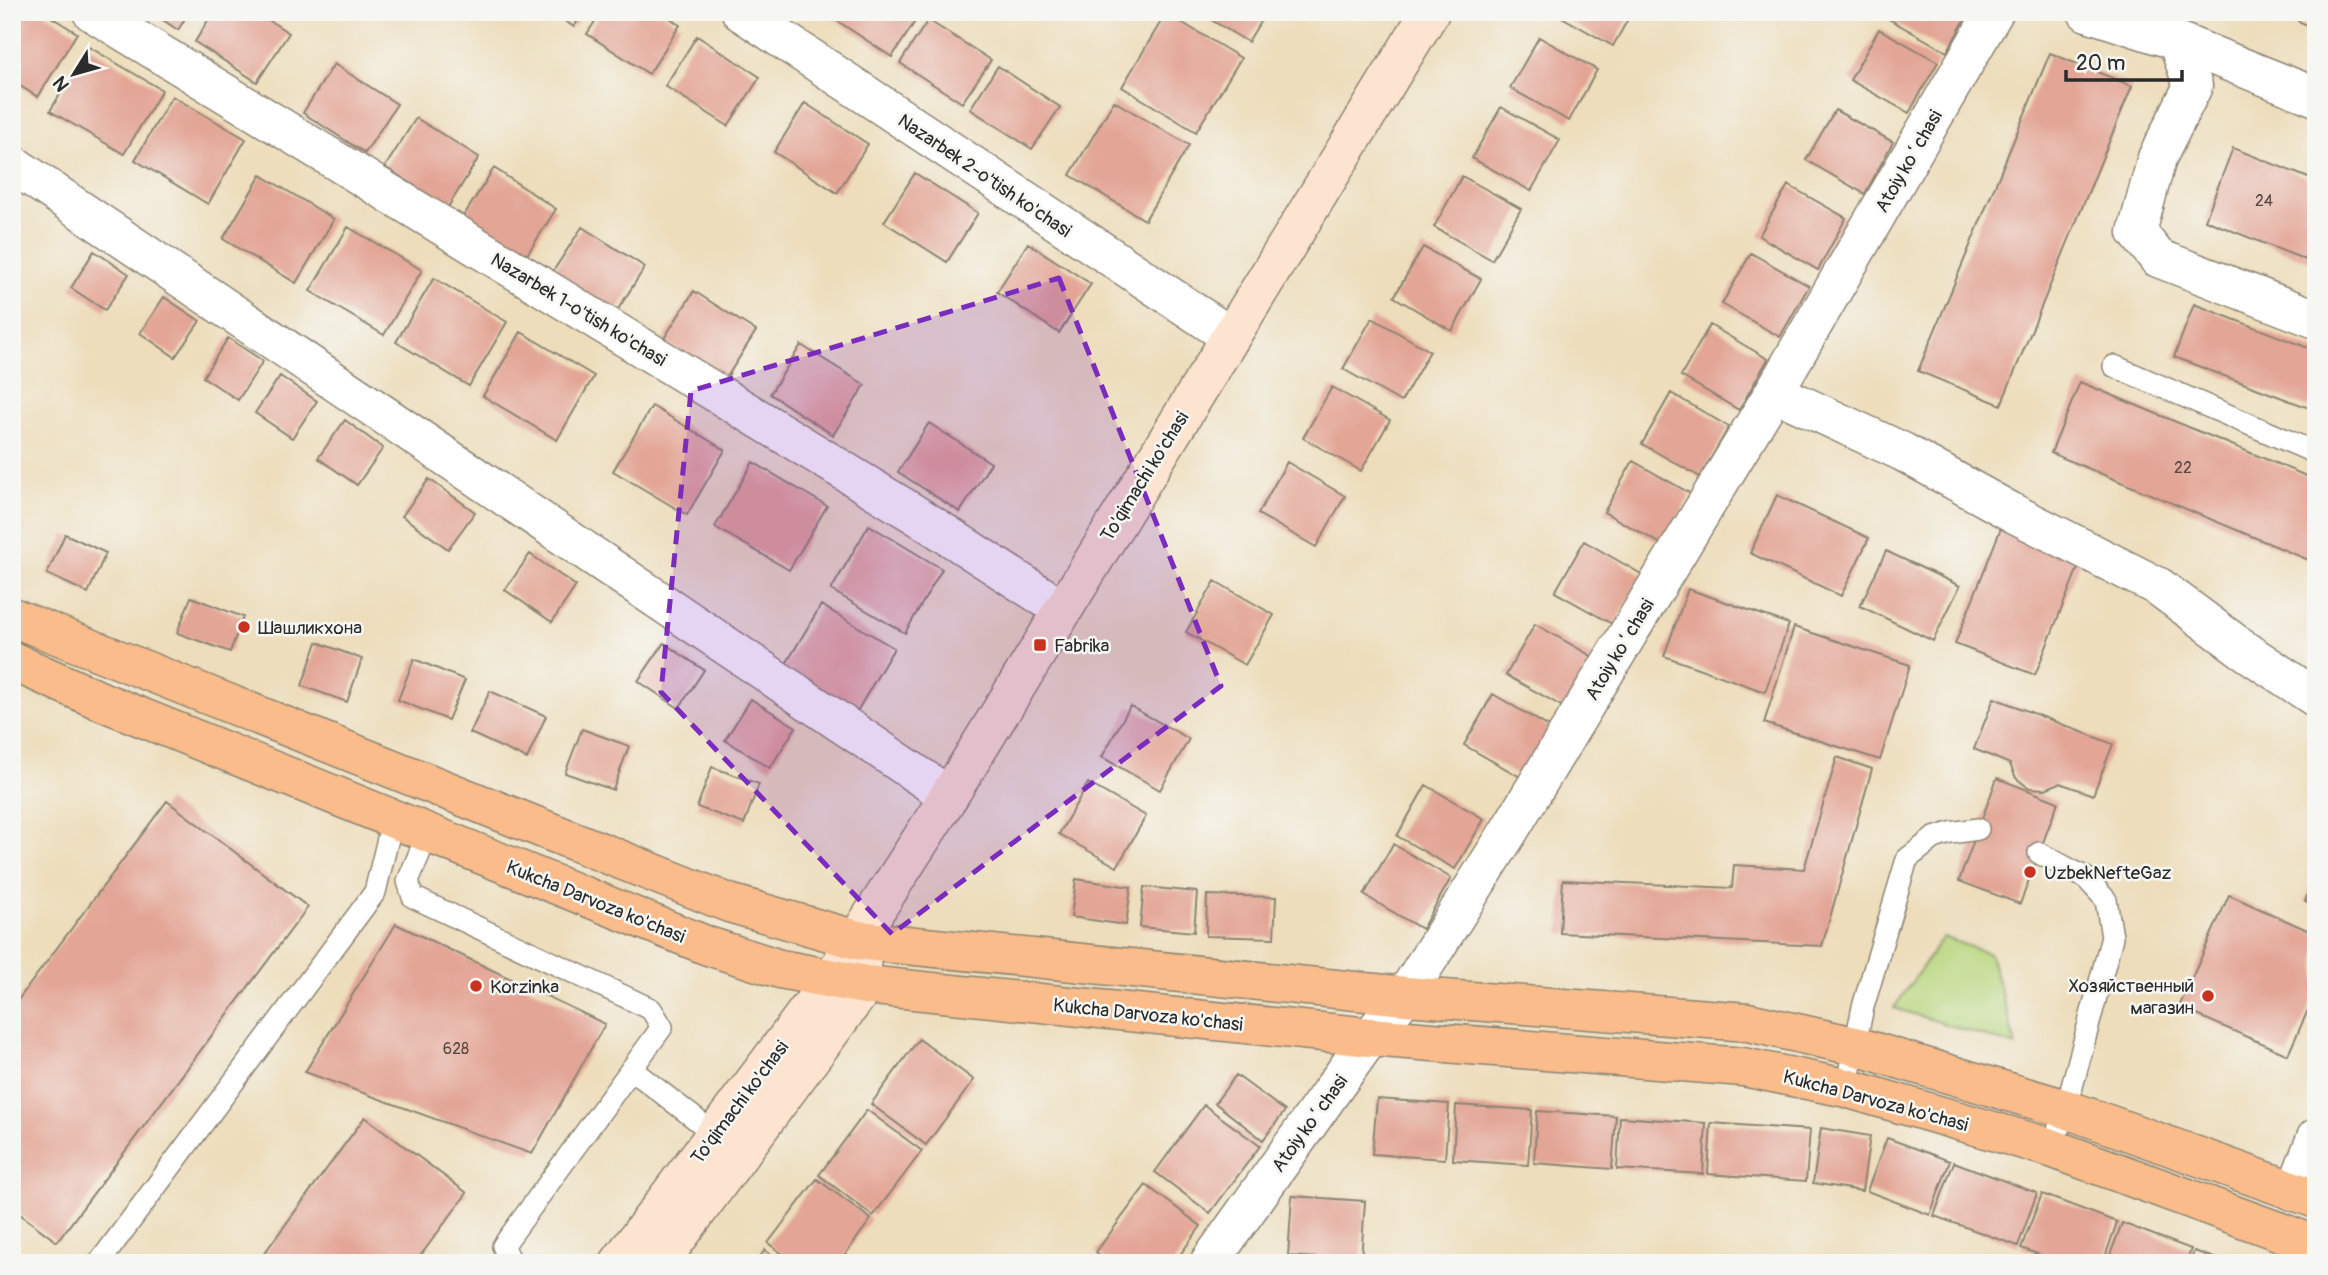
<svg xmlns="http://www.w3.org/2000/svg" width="2328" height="1275" viewBox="0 0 2328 1275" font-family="Pangolin,sans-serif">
<rect width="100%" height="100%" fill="#f6f6f2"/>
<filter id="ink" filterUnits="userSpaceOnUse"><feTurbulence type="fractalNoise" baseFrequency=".0143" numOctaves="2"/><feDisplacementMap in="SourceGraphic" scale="14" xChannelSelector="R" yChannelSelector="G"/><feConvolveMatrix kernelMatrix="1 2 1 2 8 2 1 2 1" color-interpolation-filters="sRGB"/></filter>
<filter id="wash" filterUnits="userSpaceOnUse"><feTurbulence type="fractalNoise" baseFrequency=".00686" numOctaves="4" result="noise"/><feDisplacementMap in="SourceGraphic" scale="28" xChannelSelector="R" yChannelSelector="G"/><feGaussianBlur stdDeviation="1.57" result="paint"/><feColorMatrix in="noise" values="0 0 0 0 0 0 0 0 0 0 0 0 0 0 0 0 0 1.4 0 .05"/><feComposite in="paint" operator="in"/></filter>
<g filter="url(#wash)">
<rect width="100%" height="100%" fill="#edddbb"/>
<!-- green -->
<path fill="#b8d57c" stroke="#728054" stroke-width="2" d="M1943,937L1990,954L2016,1046L1894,1008Z"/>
<g id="blocks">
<!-- building -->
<path fill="#e3a595" d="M12,12H43L77,33L38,97L12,81Z
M151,12H189L178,30Z
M213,12H256L289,33L257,82L195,42Z
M552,12H583L574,27Z
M601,12H661L680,25L649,74L587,34Z
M832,12H917L920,14L892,57L830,16Z
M1198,12H1266L1248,42Z
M1553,12H1632L1613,46Z
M1892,12H1969L1947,52L1889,19Z
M2302,12H2316V29L2298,21Z
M1166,13L1241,58L1196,132L1122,87Z
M928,20L991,60L962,103L900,63Z
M1879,29L1938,62L1909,113L1850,80Z
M697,36L760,77L728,126L665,86Z
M1539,37L1597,70L1569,121L1510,88Z
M89,47L162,90L124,154L50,111Z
M2050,53L2132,86L2001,405L1918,371Z
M334,64L397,104L365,153L303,113Z
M998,66L1060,107L1032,149L970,109Z
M172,96L246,139L208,204L135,160Z
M1114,101L1189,145L1145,220L1070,175Z
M805,103L868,144L837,193L774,152Z
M1501,107L1560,140L1531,191L1472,158Z
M1835,110L1893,142L1865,194L1806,160Z
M416,118L479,157L448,207L385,167Z
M2233,148L2316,181V264L2205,220Z
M494,168L556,209L525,258L463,217Z
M915,173L978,213L947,262L884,222Z
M261,175L334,219L296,283L223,239Z
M1462,176L1521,209L1492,260L1434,227Z
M1788,185L1846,218L1818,270L1759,236Z
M348,227L422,270L384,335L310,291Z
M582,227L645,267L613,317L550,276Z
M1028,243L1091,284L1059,333L997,292Z
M1423,247L1481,279L1452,331L1394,297Z
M94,251L129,274L105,310L71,288Z
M1751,253L1809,286L1780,337L1722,304Z
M434,278L507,322L469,386L396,342Z
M694,291L756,331L725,380L663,340Z
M164,297L200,321L175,357L140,333Z
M2194,304L2316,351V389L2309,408L2174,357Z
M1372,318L1430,351L1401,402L1343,369Z
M1710,325L1768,359L1739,410L1681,376Z
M521,332L594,376L557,440L483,396Z
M228,338L263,361L238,400L203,377Z
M801,345L865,385L833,435L770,394Z
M280,376L317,401L292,438L255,413Z
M2080,382L2316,480V563L2051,453Z
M1332,387L1390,420L1361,471L1303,438Z
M1671,393L1729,427L1700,477L1642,444Z
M652,406L725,450L687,515L613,471Z
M345,420L383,448L357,485L318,458Z
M929,423L991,463L960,512L898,472Z
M1633,461L1691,494L1663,545L1604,512Z
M753,462L827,506L789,570L715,527Z
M1287,462L1345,496L1316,547L1258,514Z
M429,479L475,512L448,549L402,516Z
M1777,495L1869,538L1841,596L1750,553Z
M869,525L942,569L905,633L831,590Z
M2001,528L2081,560L2035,675L1955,644Z
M65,534L106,553L88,593L47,574Z
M1584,541L1643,575L1614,625L1555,592Z
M1886,551L1960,586L1933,641L1860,606Z
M530,554L576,586L552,622L505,590Z
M1215,581L1274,615L1245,665L1186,632Z
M1688,589L1789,624L1765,692L1664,656Z
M191,597L243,617L230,652L177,633Z
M821,605L894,648L856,713L783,669Z
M1535,624L1593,657L1565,708L1506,675Z
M1794,627L1910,665L1880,760L1764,723Z
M317,642L362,659L347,702L302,686Z
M664,643L704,670L679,708L638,681Z
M414,659L465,680L448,720L398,700Z
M490,691L546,716L527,759L470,733Z
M1493,694L1551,728L1522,778L1464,745Z
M1994,698L2113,744L2093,795L2060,783L2045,789L2029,788L2016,778L2010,764L1974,749Z
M751,699L796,727L770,768L725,740Z
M1130,706L1189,739L1160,790L1102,757Z
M582,729L629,746L613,790L565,773Z
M1837,757L1872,769L1822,946L1560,933L1563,880L1732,888L1734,865L1804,869Z
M712,767L759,784L744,824L697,807Z
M1997,778L2058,802L2020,904L1959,881Z
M1088,783L1146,816L1117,867L1059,834Z
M1426,785L1484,819L1455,869L1397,836Z
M167,801L308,907L57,1242L12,1208V1008Z
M1393,844L1451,878L1422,929L1364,895Z
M2316,877V905L2305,901Z
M1076,879L1131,887L1126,925L1071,917Z
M1144,887L1197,892L1194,932L1140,927Z
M1207,895L1276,897L1274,938L1206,936Z
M2229,895L2316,934V992L2288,1055L2179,1007Z
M396,924L605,1024L532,1154L305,1072Z
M919,1039L974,1080L926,1145L871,1104Z
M1236,1075L1285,1111L1263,1140L1215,1103Z
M1377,1099L1449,1104L1445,1159L1372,1154Z
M1204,1105L1260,1146L1210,1213L1155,1172Z
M1456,1105L1532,1110L1528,1165L1453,1160Z
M867,1110L922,1151L873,1216L819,1175Z
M1537,1111L1616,1116L1612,1169L1534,1163Z
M365,1117L467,1193L415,1263H257Z
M1620,1117L1706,1123L1703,1174L1617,1169Z
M1711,1123L1810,1130L1806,1181L1708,1174Z
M1821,1128L1870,1136L1862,1191L1813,1183Z
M1887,1138L1950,1161L1930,1215L1867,1191Z
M1954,1162L2037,1193L2018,1246L1934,1216Z
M817,1179L871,1219L839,1263H794L768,1243Z
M1146,1185L1201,1226L1174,1263H1110L1096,1252Z
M2042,1194L2117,1222L2103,1263H2062L2021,1248Z
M1292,1196L1365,1201L1361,1261L1288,1256Z
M2122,1223L2191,1249L2186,1263H2107Z
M765,1250L781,1263H755Z
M2194,1251L2226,1262V1263H2190Z
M1510,1259L1530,1261V1263H1509Z"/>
</g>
</g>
<g filter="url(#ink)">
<use href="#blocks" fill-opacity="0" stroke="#8c8473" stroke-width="2"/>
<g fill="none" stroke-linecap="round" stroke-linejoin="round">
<!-- service casing -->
<g stroke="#8c8473" stroke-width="24">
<path id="service" d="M2114,366L2316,453
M428,833L408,881L413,897L651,1009L662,1027L503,1246L512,1263
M2039,853L2086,878L2106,900L2112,937L2066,1109L2051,1148
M631,1069L715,1134
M1846,1088L1863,1007L1907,859L1934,838L1950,833L1978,829
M99,1263L375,892L393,818"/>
</g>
<!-- minor casing -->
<g stroke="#8c8473" stroke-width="41">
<path id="minor" d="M92,12L921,518L1062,609
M741,12L1230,336
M2087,12L2177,41L2316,97
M2177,41L2193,86L2157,158L2137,232L2158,258L2316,319
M12,164L949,796
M1774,392L1903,452L2015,514L2159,587L2244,650L2316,698
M2295,1192L2316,1138
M1209,1263L1370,1037L1405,996L1509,831L1774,392L1994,12"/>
</g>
<!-- secondary casing -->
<g stroke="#8c8473" stroke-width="41">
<path id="secondary" d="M619,1263L832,978L949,796L1430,12
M659,1263L865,985L860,955"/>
</g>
<!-- primary casing -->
<g stroke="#8c8473" stroke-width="41">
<path id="primary" d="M12,617L729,903L857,940L1405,996L1748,1022L1855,1046L2066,1109L2316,1199
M12,661L101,701L708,946L780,969L865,985L1370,1037L1743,1067L1846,1088L2051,1148L2316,1245"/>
</g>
<!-- service -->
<use href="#service" stroke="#fff" stroke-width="21"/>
<!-- minor -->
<use href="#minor" stroke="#fff" stroke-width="38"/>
<!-- secondary -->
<use href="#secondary" stroke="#fde4d0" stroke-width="38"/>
<!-- primary -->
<use href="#primary" stroke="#f9bc8a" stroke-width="38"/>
</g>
</g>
<!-- marked area -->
<path fill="#7b2cbf" fill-opacity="0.2" stroke="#7b2cbf" stroke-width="5" stroke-dasharray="14 9" stroke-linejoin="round" d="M1059,278L1221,686L892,934L661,692L691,391Z"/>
<!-- markers -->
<g fill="#c8321e" stroke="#f6f6f2" stroke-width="2.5">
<circle cx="244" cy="627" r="7"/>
<rect x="1033" y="638" width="14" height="14" rx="3.5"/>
<circle cx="2030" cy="872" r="7"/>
<circle cx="476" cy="986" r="7"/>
<circle cx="2208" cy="996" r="7"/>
</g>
<g text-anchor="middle" stroke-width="5" stroke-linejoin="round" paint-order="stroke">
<!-- number labels -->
<g font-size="16" fill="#594a46">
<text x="2264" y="206">24</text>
<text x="2183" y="473">22</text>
<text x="456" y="1054">628</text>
</g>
<!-- street labels -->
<g font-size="19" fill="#2b2b2b" stroke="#f6f6f2">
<text transform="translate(1908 161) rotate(-60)" y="7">Atoiy koʻchasi</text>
<text transform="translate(985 175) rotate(34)" y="7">Nazarbek 2-o'tish ko'chasi</text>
<text transform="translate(579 309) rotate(31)" y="7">Nazarbek 1-o'tish ko'chasi</text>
<text transform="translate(1144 476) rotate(-58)" y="7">To'qimachi ko'chasi</text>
<text transform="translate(1619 649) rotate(-59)" y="7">Atoiy koʻchasi</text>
<text transform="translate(596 901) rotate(22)" y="7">Kukcha Darvoza ko'chasi</text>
<text transform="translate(1148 1014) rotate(6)" y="7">Kukcha Darvoza ko'chasi</text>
<text transform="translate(1876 1100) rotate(15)" y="7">Kukcha Darvoza ko'chasi</text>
<text transform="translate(739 1102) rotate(-53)" y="7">To'qimachi ko'chasi</text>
<text transform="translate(1309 1123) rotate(-54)" y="7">Atoiy koʻchasi</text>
</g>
<!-- poi labels -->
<g font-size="19" fill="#2b2b2b" stroke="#f6f6f2" text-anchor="start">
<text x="258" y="634">Шашликхона</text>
<text x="1054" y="652">Fabrika</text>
<text x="2044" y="879">UzbekNefteGaz</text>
<text x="2194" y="992" text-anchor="end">Хозяйственный<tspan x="2194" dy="22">магазин</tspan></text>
<text x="490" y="993">Korzinka</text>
</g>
</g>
<!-- margin -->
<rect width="2328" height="1275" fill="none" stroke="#f6f6f2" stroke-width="42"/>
<!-- north arrow -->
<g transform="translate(74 74) rotate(233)" stroke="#f6f6f2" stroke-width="5" paint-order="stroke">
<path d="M0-5L12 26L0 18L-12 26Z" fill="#2b2b2b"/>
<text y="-10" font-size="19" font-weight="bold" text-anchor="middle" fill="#2b2b2b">N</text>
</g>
<!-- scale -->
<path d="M2066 70v10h116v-10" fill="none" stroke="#2b2b2b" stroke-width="3.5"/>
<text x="2076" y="70" font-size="21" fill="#2b2b2b" stroke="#f6f6f2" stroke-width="5" paint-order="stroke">20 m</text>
</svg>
